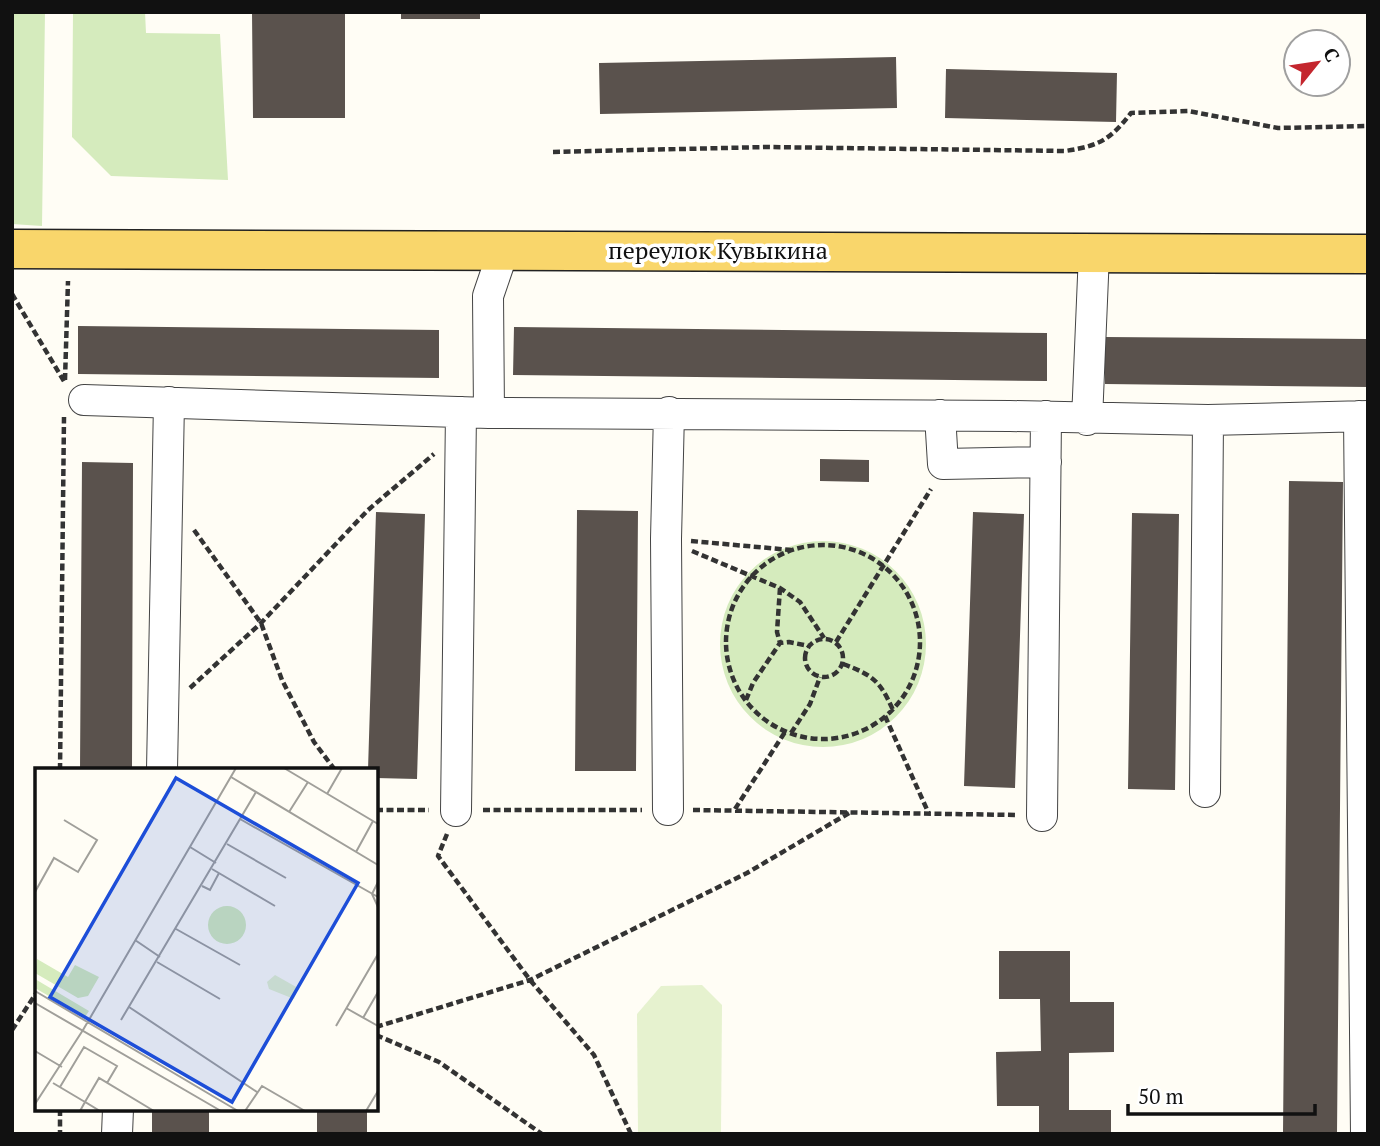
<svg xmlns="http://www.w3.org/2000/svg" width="1380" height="1146" viewBox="0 0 1380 1146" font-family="'PT Serif',serif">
<rect width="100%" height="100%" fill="#fffdf5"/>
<!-- green -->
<path fill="#d5ebbd" d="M12,12H45L42,226L12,224Z
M73,12H145L146,33L220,34L228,180L111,176L72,137Z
M720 644a103 103 0 1 1 206 0a103 103 0 1 1-206 0Z"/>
<!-- pitch -->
<path fill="#e6f2cf" d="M702,985L722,1005L721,1134H638L637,1014L661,986Z"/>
<!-- building -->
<path fill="#5a524d" d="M252,12H345V118H253Z
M401,12H480V19H401Z
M896,57L897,108L600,114L599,63Z
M946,69L1117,73L1116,122L945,118Z
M78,326L439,330V378L78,374Z
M514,327L1047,333V381L513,375Z
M1105,337L1368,339V387L1105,384Z
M820,459L869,460V482L820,481Z
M82,462L133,463L132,770H80Z
M1289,481L1343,482L1337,1134H1283Z
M577,510L638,511L636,771H575Z
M376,512L425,514L417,779L376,778V770H368Z
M973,512L1024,514L1015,788L964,786Z
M1132,513L1179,514L1175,790L1128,789Z
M999,951H1070V1002H1114V1052L1069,1053V1110H1111V1134H1039V1106H997L996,1052L1041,1051L1040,999H999Z
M152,1109H209V1134H152Z
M317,1109H367V1134H317Z"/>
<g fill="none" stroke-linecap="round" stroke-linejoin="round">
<!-- minor casing -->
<g stroke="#444" stroke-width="32">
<path id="minor" d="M84,400L489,413L1010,416L1208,420L1368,416
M489,413L488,296L504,249
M940,415L943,464L1046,462
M1359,416L1366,1134
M1087,420L1094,253
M162,770L169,402
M1205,792L1208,420
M668,810L666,539L669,412
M456,811L461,412
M1042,816L1046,416
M117,1134L118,1109"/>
</g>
<!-- major casing -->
<g stroke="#222" stroke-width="41">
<path id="major" d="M12,249L1368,254"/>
</g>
<!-- path -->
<path stroke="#333" stroke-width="4.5" stroke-dasharray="7 3.5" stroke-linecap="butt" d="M553,152L766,147L1065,151C1099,146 1110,140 1131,113L1188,111L1278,128L1368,126
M12,294L65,383
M65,380L68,281
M194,530L261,623L282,680L314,742L335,770
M691,541L791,550
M726 642a97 97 0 1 1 194 0a97 97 0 1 1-194 0Z
M692,551L780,588L800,602L824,638
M780,588L777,632L780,643
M805 658a19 19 0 1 1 38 0a19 19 0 1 1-38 0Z
M836,642L931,489
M843,664C873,675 880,681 893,710
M190,688L261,623L368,510L434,454
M746,700L753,683L780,643L789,642L809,646
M885,716L929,814
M791,733L810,704L820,677
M60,770L64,417
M735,809L785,732
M376,810H429
M483,810H642
M693,810L1017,815
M447,834L438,856L530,980L594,1055L631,1134
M376,1027L530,980L747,873L849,813
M12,1030L37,992
M376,1035L439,1062L542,1134
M60,1109V1134"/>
<!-- minor -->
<use href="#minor" stroke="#fff" stroke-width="30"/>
<!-- major -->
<use href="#major" stroke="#f9d66b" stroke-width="38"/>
</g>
<g text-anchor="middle" stroke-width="7" stroke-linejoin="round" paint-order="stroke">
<!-- street labels -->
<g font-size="24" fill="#111" stroke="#fff">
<text x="718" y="259">переулок Кувыкина</text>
</g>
</g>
<!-- overview -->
<g transform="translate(35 768)">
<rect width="343" height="343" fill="#fffdf5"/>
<path d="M173 157a19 19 0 1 1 38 0a19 19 0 1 1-38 0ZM2,191L33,209L40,197L64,209L53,228L43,230L0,205ZM0,211L54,243L50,249L0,220Z" fill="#d5ebbd"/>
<path d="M240,207L263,220L259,231L234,221L232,214Z" fill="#e6f2cf"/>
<path fill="none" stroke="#a09f9a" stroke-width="2" d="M249,0L343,56M196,9L343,97M292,26L307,0M254,44L273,14M205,51L343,129M192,76L251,110M155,79L181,95M321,84L338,53M177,101L240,138M343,114L337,126L343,139M167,118L175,122L184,105M0,124L19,90L43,104L62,72L29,52M141,161L205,197M100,172L125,189M122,194L185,231M0,223L203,343M0,235L186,343M94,239L222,324M311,240L343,258M328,250L343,224M86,252L221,24M301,258L343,186M48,262L201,0M0,283L27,299M18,315L50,334L64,310L119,343M25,319L49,279L82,298L72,315M0,336L48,262M45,343L50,334L65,343M210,343L227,318L270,343M331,343L343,323"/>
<path fill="#1d4ed8" fill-opacity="0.15" stroke="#1d4ed8" stroke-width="3.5" d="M141,10L323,115L197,334L15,229Z"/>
<rect width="343" height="343" fill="none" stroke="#111" stroke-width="3.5"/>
</g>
<!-- border -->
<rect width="1380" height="1146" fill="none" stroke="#111111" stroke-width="28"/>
<!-- north arrow -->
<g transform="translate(1317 63) rotate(60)"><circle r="33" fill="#ffffff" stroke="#a0a0a0" stroke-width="2"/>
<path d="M0-5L12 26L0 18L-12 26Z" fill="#c4262e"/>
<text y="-10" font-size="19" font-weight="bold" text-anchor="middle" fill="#111111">С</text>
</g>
<!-- scale -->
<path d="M1128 1104v10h187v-10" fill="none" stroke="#111111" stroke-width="3.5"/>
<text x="1138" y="1104" font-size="21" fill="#111111" stroke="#ffffff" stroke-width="5" paint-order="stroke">50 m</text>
</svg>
